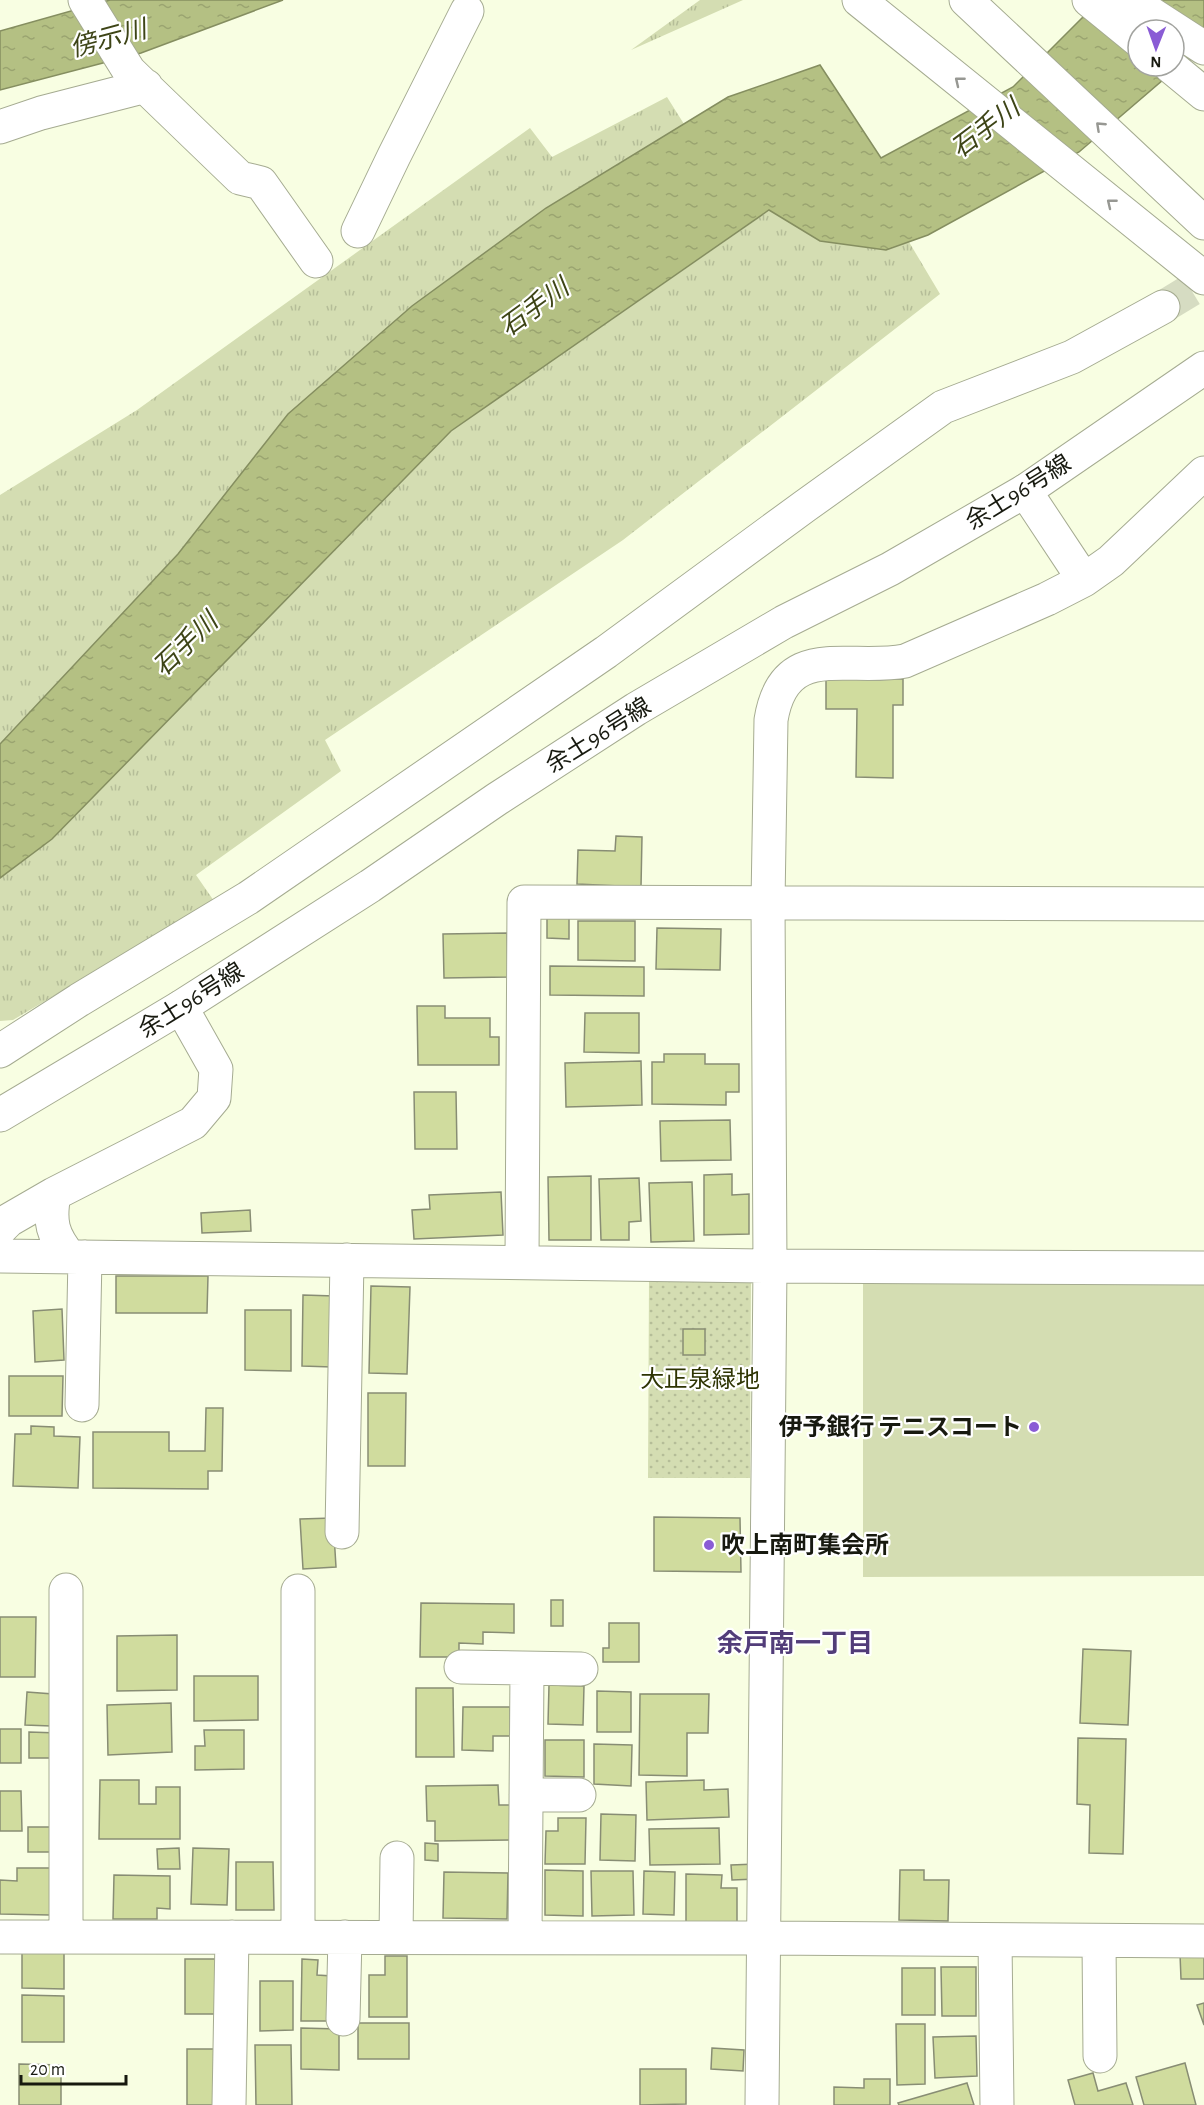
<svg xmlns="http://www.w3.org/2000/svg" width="1204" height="2105" viewBox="0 0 1204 2105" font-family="'Alegreya Sans','Noto Sans JP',sans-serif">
<defs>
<pattern id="grass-tufts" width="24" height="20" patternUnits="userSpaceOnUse" patternTransform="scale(1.5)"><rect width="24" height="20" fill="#d4ddb2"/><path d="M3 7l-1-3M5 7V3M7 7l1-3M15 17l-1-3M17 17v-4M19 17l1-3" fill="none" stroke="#b5bd98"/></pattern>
<pattern id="park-dots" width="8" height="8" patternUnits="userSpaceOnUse" patternTransform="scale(1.5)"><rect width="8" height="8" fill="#d4ddb2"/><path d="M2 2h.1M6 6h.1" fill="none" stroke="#b5bd98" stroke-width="1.8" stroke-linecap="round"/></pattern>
<pattern id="water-ripples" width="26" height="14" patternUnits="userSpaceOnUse" patternTransform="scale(1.5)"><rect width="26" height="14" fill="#b4c083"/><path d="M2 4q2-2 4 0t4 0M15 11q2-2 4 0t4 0" fill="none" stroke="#9aa470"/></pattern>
</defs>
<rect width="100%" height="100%" fill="#f8fee2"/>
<!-- grass -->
<path fill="url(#grass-tufts)" d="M700,0H743L631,50Z
M667,97L684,124L546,208L288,414L178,554L0,744V495L137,410L530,128L552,157Z
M770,210L820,241L886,250L909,242L940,294L623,540L325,740L341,771L196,875L214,901L13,1020L0,1021V878L52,839L451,431Z"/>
<!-- park -->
<path fill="url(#park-dots)" d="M649,1280H751L750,1478H648Z"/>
<!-- pitch -->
<path fill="#d4ddb2" d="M863,1278H1204V1576L863,1577Z"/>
<!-- water -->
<path fill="url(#water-ripples)" stroke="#858e60" stroke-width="1.5" fill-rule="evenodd" d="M110,0H283L141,53L0,90V31Z
M1100,0H1204V51L1191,56L1079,152L928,235L886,250L820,241L769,210L451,431L52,839L0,878V744L178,554L288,414L412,306L546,208L728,97L820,65L881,158L1013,87ZM1138,30H1174V66H1138Z"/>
<!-- building -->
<path fill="#d0dc9e" stroke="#888d74" stroke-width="1.5" d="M826,678L903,679V705H893V778L856,777L857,709H826Z
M616,836L642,837L641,887L577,884L578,850L615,851Z
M547,917H569V939L547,938Z
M578,921H635V961L578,960Z
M657,928L721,929L720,970L656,969Z
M507,933L508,977L444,978L443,934Z
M550,966L644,967V996L550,995Z
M417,1006H445V1018H490V1037H499V1065H418Z
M585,1013H639V1053L584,1052Z
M664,1054H705V1064H739V1092H726V1105L652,1104V1062H664Z
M641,1061L642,1105L566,1107L565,1063Z
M414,1092H456L457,1149H415Z
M730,1120L731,1160L661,1161L660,1121Z
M732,1174V1195L749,1194V1234L704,1235V1175Z
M591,1176V1240H549L548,1177Z
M639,1178L641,1221L629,1222V1240H601L599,1179Z
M692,1182L694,1241L651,1242L649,1183Z
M501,1192L503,1235L414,1239L412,1210L430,1209L429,1195Z
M250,1210L251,1231L202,1233L201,1213Z
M116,1276H208L207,1313H116Z
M371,1286L410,1287L407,1374L369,1373Z
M303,1295L334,1296L332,1367L302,1366Z
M62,1309L64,1360L35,1362L33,1311Z
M245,1310H291V1371L245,1370Z
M683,1329H705V1355H683Z
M9,1376H63L62,1416H9Z
M368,1393H406L405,1466H368Z
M206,1408H223L222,1471H208V1489L93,1488V1432H169V1451H205Z
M31,1426L54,1427V1436L80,1437L78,1488L13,1486L15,1434H31Z
M654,1517L740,1518L741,1572L654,1571Z
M333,1518L336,1567L303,1569L300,1519Z
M551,1600H563V1626H551Z
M421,1603L514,1604V1633L483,1632V1644L459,1643V1657H420Z
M0,1617H36L35,1677H0Z
M609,1623H639V1662H603V1648H609Z
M177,1635V1690L117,1691V1636Z
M1083,1649L1131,1651L1128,1725L1080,1723Z
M194,1676H258V1720L194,1721Z
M549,1685L584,1686L583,1725L548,1724Z
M416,1688H453L454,1757H416Z
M597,1691L631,1692V1732H597Z
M27,1692L53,1694L51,1726L25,1725Z
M640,1694H709L708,1733H687V1776L639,1775Z
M171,1703L172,1752L108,1755L107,1705Z
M463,1707H510V1736H493V1751L462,1750Z
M0,1729H21V1763H0Z
M204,1730H244V1769L195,1770V1746H205Z
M29,1732L58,1733V1758H29Z
M1078,1738L1126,1739L1123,1854L1089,1853L1090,1805L1077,1804Z
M545,1740H584V1777L545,1776Z
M594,1744L632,1745L631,1786L594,1784Z
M100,1780H139V1804H156V1787H180V1839H99Z
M704,1780V1790L728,1789L729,1817L647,1820L646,1782Z
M498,1785L499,1805H511V1840L435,1841V1821H427L426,1786Z
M0,1791H21L22,1831H0Z
M601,1814L636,1815L635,1861L600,1860Z
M558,1818H586L585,1864H545L546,1831H558Z
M28,1827H58V1852H28Z
M719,1828L720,1864L650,1865L649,1829Z
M425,1843L438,1844V1861L425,1860Z
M179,1848L180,1869H158L157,1849Z
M193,1848L229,1849L227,1905L191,1904Z
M236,1862H273L274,1910H236Z
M756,1864L757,1879L732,1880L731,1865Z
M17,1868H51L50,1915L0,1914V1880L17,1881Z
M545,1870L583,1871V1916L545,1915Z
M900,1870H924V1880H949L948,1921L899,1920Z
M591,1871H633L634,1915L592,1916Z
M644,1871L675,1872L674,1915L643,1914Z
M444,1872L508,1873L507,1919L443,1918Z
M686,1874L722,1875L721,1888H737V1923L686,1922Z
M114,1875L170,1876V1909L157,1908V1919H113Z
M22,1949H64V1989L22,1988Z
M1204,1953V1979H1181L1180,1954Z
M385,1956H407V2017H369V1975H385Z
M185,1959H222V2014H185Z
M302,1959L318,1960L317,1975L332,1976V2021H301Z
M941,1967H976V2016H942Z
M902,1968H935V2015H902Z
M260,1981H293V2030L260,2031Z
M22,1995L64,1996V2042H22Z
M1204,2003V2025L1197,2005Z
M358,2023H409V2059H358Z
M896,2024H925V2084L897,2085Z
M301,2028L339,2029V2070L301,2069Z
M976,2036L977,2076L935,2078L933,2037Z
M255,2045H291L292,2105H256Z
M712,2048L744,2050L743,2071L711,2069Z
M187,2049H218V2105H187Z
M1185,2063L1196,2105H1144L1136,2077Z
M19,2064L61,2065V2105H19Z
M640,2069H686V2104L640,2105Z
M1093,2073L1098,2091L1126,2083L1133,2105H1075L1068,2080Z
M864,2079H890V2105H834V2087L864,2088Z
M967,2083L974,2105H899L898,2103Z"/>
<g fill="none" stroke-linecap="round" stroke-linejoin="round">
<!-- street-tunnel -->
<path stroke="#d6dcc2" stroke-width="33" stroke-dasharray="33 16" stroke-linecap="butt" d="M1163,307L1204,282"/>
<!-- street casing -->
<g stroke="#a5ab91" stroke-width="35">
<path id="street" d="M85,0L129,71L240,178L261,183L316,261
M859,0L1204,278
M0,127L41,113L146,86
M358,231L394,156L467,11
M1084,580L1111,561L1204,473
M0,1051L79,1000L248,898L606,652L805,506L943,407L1072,357L1163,307
M54,1194C49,1222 52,1235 70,1257
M0,1229L9,1220L54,1194L193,1123L214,1098L216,1069L181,1007
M0,1256L770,1266L1204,1268
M522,1262L524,902L1204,904
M82,1405L85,1257
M342,1532L347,1260
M66,1590V1937
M298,1591V1936
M461,1667L581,1669
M526,1795H579
M0,1937L764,1938L1204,1941
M396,1937L397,1858
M525,1938L527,1669
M995,1940L997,2105
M1099,1941L1100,2056
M343,2019L345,1937
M229,2105L232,1937
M762,2105L770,1266L768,902L771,720C784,639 848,672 905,661L1047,599L1084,580L1025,491"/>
</g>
<!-- secondary casing -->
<g stroke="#a5ab91" stroke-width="35">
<path id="secondary" d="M0,1115L181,1007L370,886L497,799L636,709L784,622L890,569L1025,491L1204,368"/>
</g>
<!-- highway casing -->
<g stroke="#a5ab91" stroke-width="35">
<path id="highway" d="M966,0L1204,223
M1089,0L1138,40
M1130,0L1204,48
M1170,66L1204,94"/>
</g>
<!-- street -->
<use href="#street" stroke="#fff" stroke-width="33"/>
<!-- secondary -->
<use href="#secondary" stroke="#fff" stroke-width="33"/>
<!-- highway -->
<use href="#highway" stroke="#fff" stroke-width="33"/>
</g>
<!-- one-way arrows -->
<defs><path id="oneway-chevron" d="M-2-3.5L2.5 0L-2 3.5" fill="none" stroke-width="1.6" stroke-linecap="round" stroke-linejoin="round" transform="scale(1.5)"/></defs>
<g stroke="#979893">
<use href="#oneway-chevron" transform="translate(959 81) rotate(-141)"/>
<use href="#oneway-chevron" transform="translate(1100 126) rotate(-137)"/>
<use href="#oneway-chevron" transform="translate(1111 203) rotate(-141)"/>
</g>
<!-- markers -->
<g fill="#8a5cd5" stroke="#fff" stroke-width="2">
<circle cx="1034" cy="1427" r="6"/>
<circle cx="709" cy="1545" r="6"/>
</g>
<g text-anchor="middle" stroke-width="4.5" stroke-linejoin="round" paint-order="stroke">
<!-- street labels -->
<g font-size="24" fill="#17190f" stroke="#fff">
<text transform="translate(1018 492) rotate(-32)" y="8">余土96号線</text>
<text transform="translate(598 735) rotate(-32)" y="8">余土96号線</text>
<text transform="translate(191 1000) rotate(-32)" y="8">余土96号線</text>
</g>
<!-- park labels -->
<g font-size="24" fill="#2e3403" stroke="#fff">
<text x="700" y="1387">大正泉緑地</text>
</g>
<!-- poi labels -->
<g font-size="24" font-weight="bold" fill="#17190f" stroke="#fff" text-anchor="end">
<text x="1022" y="1435">伊予銀行 テニスコート</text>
<text x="721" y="1553" text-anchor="start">吹上南町集会所</text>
</g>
<!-- water labels -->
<g font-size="26" font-style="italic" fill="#3d4416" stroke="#fff">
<text transform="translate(108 38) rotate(-15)" y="9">傍示川</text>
<text transform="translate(985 128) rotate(-37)" y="9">石手川</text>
<text transform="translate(534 307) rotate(-36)" y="9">石手川</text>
<text transform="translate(185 644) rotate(-44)" y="9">石手川</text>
</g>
<!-- neighbourhood labels -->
<g font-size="26" font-weight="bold" fill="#523d79" stroke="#fff">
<text x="795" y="1652">余戸南一丁目</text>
</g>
</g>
<!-- north arrow -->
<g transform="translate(1156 48) rotate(181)"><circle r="28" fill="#ffffff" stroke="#a2a39f" stroke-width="1.5"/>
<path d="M0-4.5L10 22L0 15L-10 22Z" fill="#8a5cd5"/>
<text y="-9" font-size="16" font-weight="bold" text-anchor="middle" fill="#17190f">N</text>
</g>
<!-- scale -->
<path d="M21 2075v9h105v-9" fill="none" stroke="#17190f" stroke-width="3"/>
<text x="30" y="2075" font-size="18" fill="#17190f" stroke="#ffffff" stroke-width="4.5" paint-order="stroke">20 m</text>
</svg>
